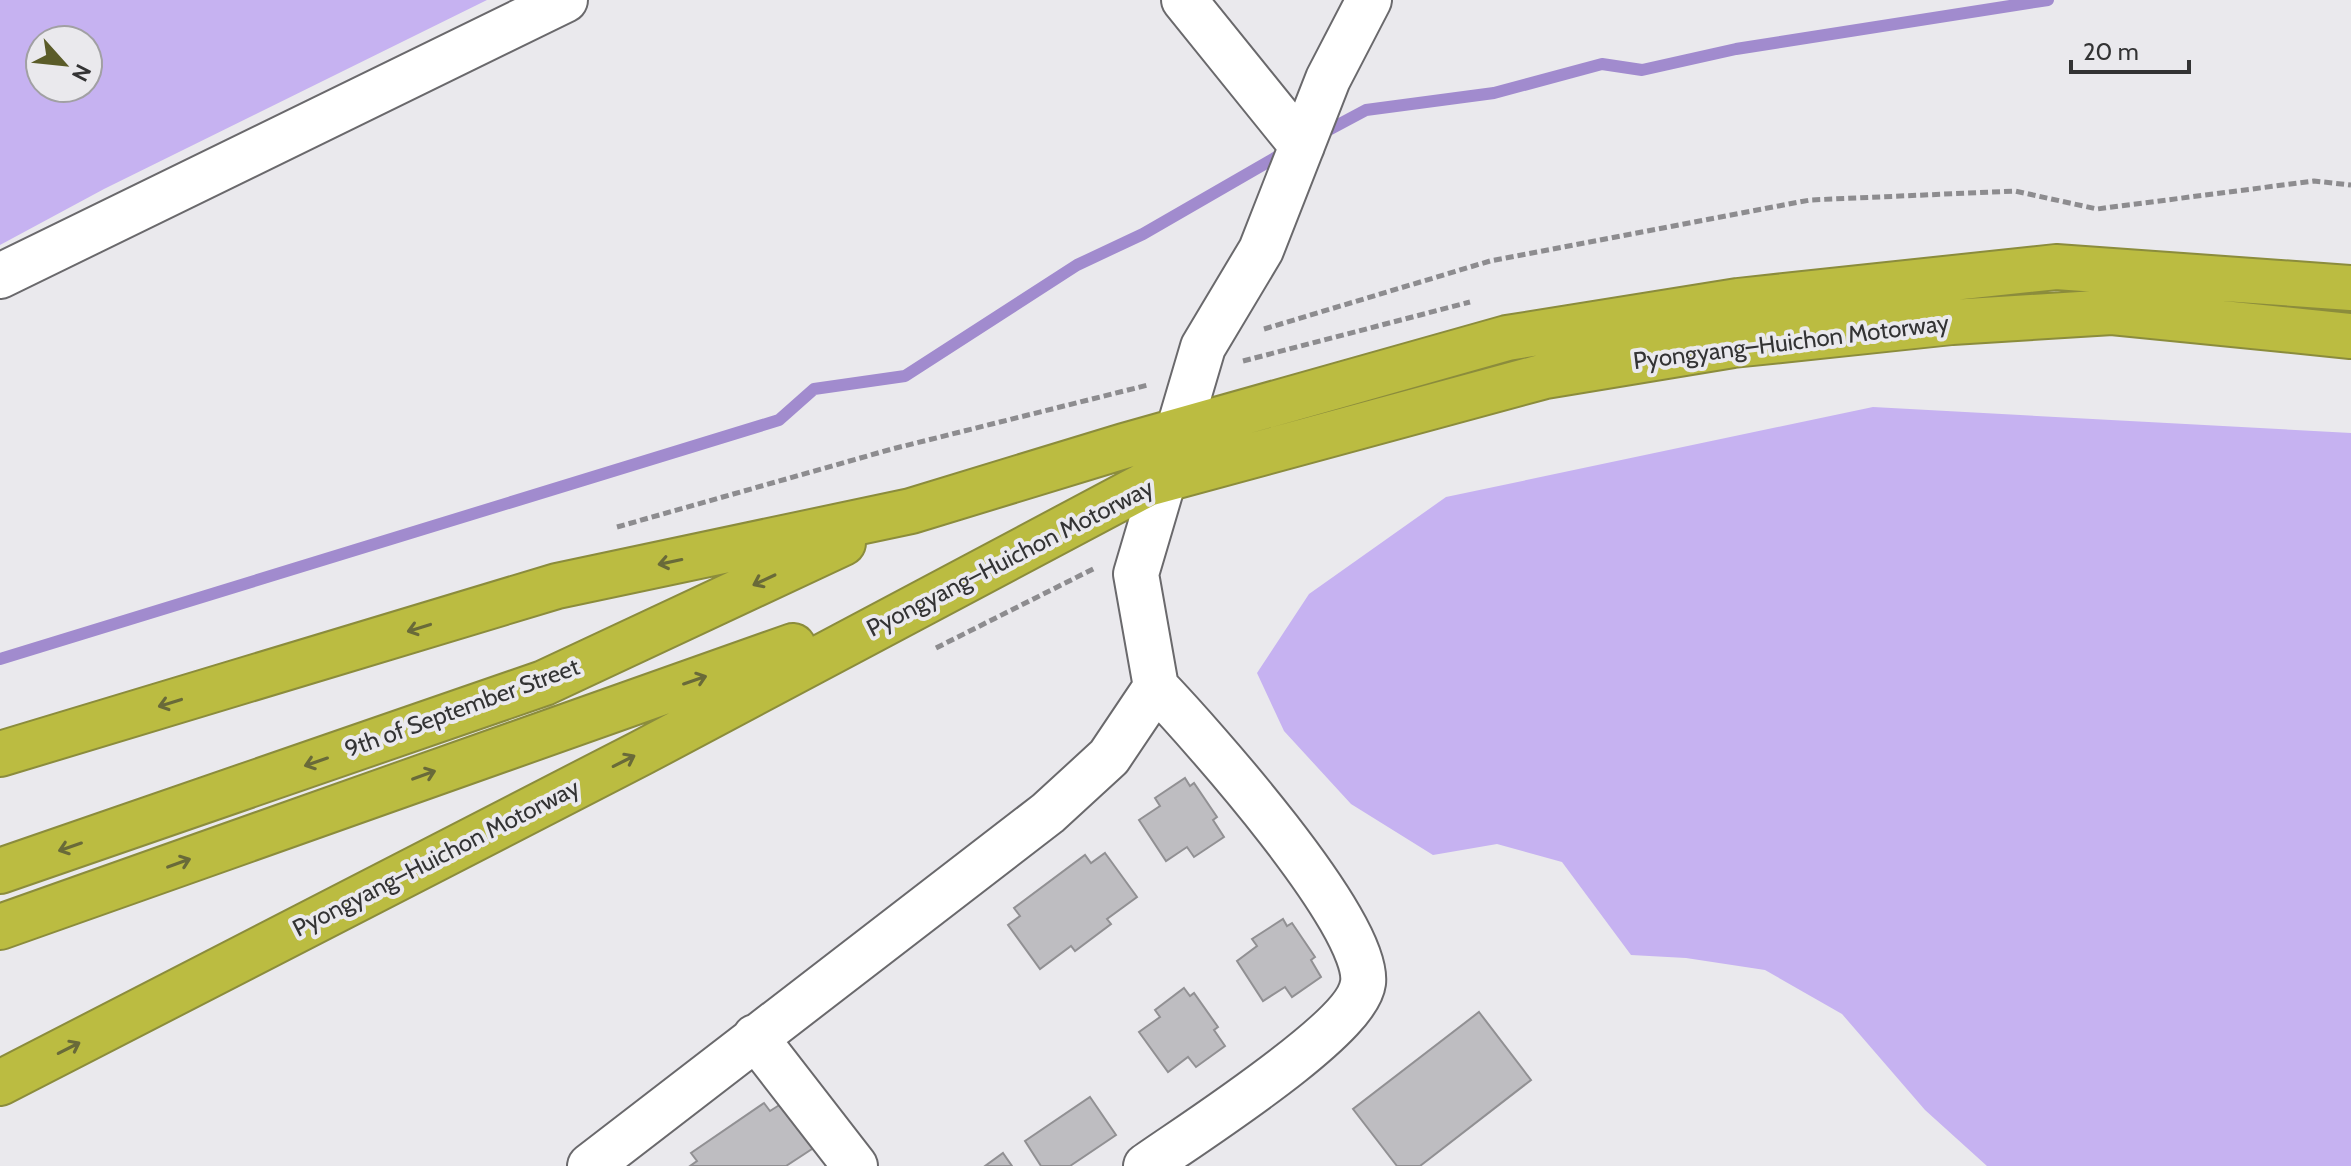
<svg xmlns="http://www.w3.org/2000/svg" width="2351" height="1166" viewBox="0 0 2351 1166" font-family="Cabin,sans-serif">
<rect width="100%" height="100%" fill="#eae9ed"/>
<!-- green -->
<path fill="#c6b2f1" fill-rule="evenodd" d="M0,0H487L104,189L0,245ZM40,40H88V88H40Z
M1873,407L2351,433V1166H1987L1925,1110L1842,1014L1765,970L1686,958L1631,955L1562,862L1497,844L1433,855L1351,804L1284,731L1257,673L1309,594L1446,497Z"/>
<g fill="none" stroke-linecap="round" stroke-linejoin="round">
<!-- stream -->
<path stroke="#a18bce" stroke-width="12" d="M1321,134L1366,110L1494,93L1602,64L1642,70L1736,49L2048,0
M0,659L779,420L814,389L905,376L1077,265L1143,234L1287,151"/>
</g>
<!-- building -->
<path fill="#bebdc1" stroke="#919093" stroke-width="2" d="M1185,778L1190,786L1194,783L1217,817L1213,820L1224,837L1194,857L1187,847L1166,861L1139,820L1160,806L1155,798Z
M1105,853L1137,897L1107,919L1111,924L1075,951L1071,946L1040,969L1008,925L1020,916L1014,908L1085,855L1091,863Z
M1283,919L1287,926L1292,923L1315,957L1311,960L1321,977L1292,997L1285,987L1263,1001L1237,961L1257,946L1252,939Z
M1184,988L1190,996L1194,993L1218,1027L1214,1030L1225,1046L1196,1067L1188,1057L1168,1072L1139,1032L1160,1017L1155,1010Z
M1479,1012L1531,1080L1420,1166H1397L1353,1109Z
M1090,1097L1116,1135L1070,1166H1041L1025,1141Z
M784,1102L815,1147L786,1166H690L697,1161L691,1153L764,1103L770,1111Z
M1003,1153L1012,1166H985Z"/>
<g fill="none" stroke-linecap="round" stroke-linejoin="round">
<!-- minor casing -->
<g stroke="#6a696c" stroke-width="48">
<path id="minor" d="M1184,0L1302,146
M0,276L565,0
M755,1037L855,1166
M590,1166L1048,813L1109,757L1156,687L1136,574L1203,347L1261,250L1328,79L1369,0
M1146,1166C1188,1136 1357,1030 1363,983C1371,924 1199,732 1156,687"/>
</g>
<!-- highway casing -->
<g stroke="#8b8c3c" stroke-width="48">
<path id="highway" d="M0,754L557,586L911,511L1124,446L1507,338L1738,301L2056,267L2351,288
M0,871L544,683L843,543
M0,927L793,646
M0,1083L641,753L1147,484L1545,376L1733,345L1952,322L2112,312L2351,336"/>
</g>
<!-- path -->
<path stroke="#8d8c8f" stroke-width="5" stroke-dasharray="8 4" stroke-linecap="butt" d="M1264,329L1490,261L1810,200L2015,191L2097,209L2314,181L2351,185
M1243,361L1470,302
M617,527L892,449L1148,385
M936,648L1095,568"/>
<!-- minor -->
<use href="#minor" stroke="#fff" stroke-width="44"/>
<!-- highway -->
<use href="#highway" stroke="#bbbc41" stroke-width="44"/>
</g>
<!-- one-way arrows -->
<defs><path id="oneway-shaft" d="M-6 0H5M1.5-3L5.5 0L1.5 3" fill="none" stroke-width="1.6" stroke-linecap="round" stroke-linejoin="round" transform="scale(2)"/></defs>
<g stroke="#696a39">
<use href="#oneway-shaft" transform="translate(670 562) rotate(168)"/>
<use href="#oneway-shaft" transform="translate(764 580) rotate(155)"/>
<use href="#oneway-shaft" transform="translate(419 628) rotate(163)"/>
<use href="#oneway-shaft" transform="translate(695 680) rotate(-19)"/>
<use href="#oneway-shaft" transform="translate(170 703) rotate(163)"/>
<use href="#oneway-shaft" transform="translate(624 761) rotate(-27)"/>
<use href="#oneway-shaft" transform="translate(316 762) rotate(161)"/>
<use href="#oneway-shaft" transform="translate(424 775) rotate(-20)"/>
<use href="#oneway-shaft" transform="translate(70 847) rotate(161)"/>
<use href="#oneway-shaft" transform="translate(179 863) rotate(-20)"/>
<use href="#oneway-shaft" transform="translate(69 1048) rotate(-27)"/>
</g>
<g text-anchor="middle" stroke-width="8" stroke-linejoin="round" paint-order="stroke">
<!-- street labels -->
<g font-size="24" fill="#333334" stroke="#eae9ed">
<text transform="translate(1791 342) rotate(-7)" y="8">Pyongyang–Huichon Motorway</text>
<text transform="translate(1010 558) rotate(-27)" y="8">Pyongyang–Huichon Motorway</text>
<text transform="translate(462 708) rotate(-20)" y="8">9th of September Street</text>
<text transform="translate(436 858) rotate(-27)" y="8">Pyongyang–Huichon Motorway</text>
</g>
</g>
<!-- north arrow -->
<g transform="translate(64 64) rotate(117)"><circle r="38" fill="#eae9ed" stroke="#a1a0a3" stroke-width="2"/>
<path d="M0-6L14 30L0 20L-14 30Z" fill="#5b5c29"/>
<text y="-12" font-size="22" font-weight="bold" text-anchor="middle" fill="#333334">N</text>
</g>
<!-- scale -->
<path d="M2071 60v12h118v-12" fill="none" stroke="#333334" stroke-width="4"/>
<text x="2083" y="60" font-size="24" fill="#333334" stroke="#eae9ed" stroke-width="6" paint-order="stroke">20 m</text>
</svg>
